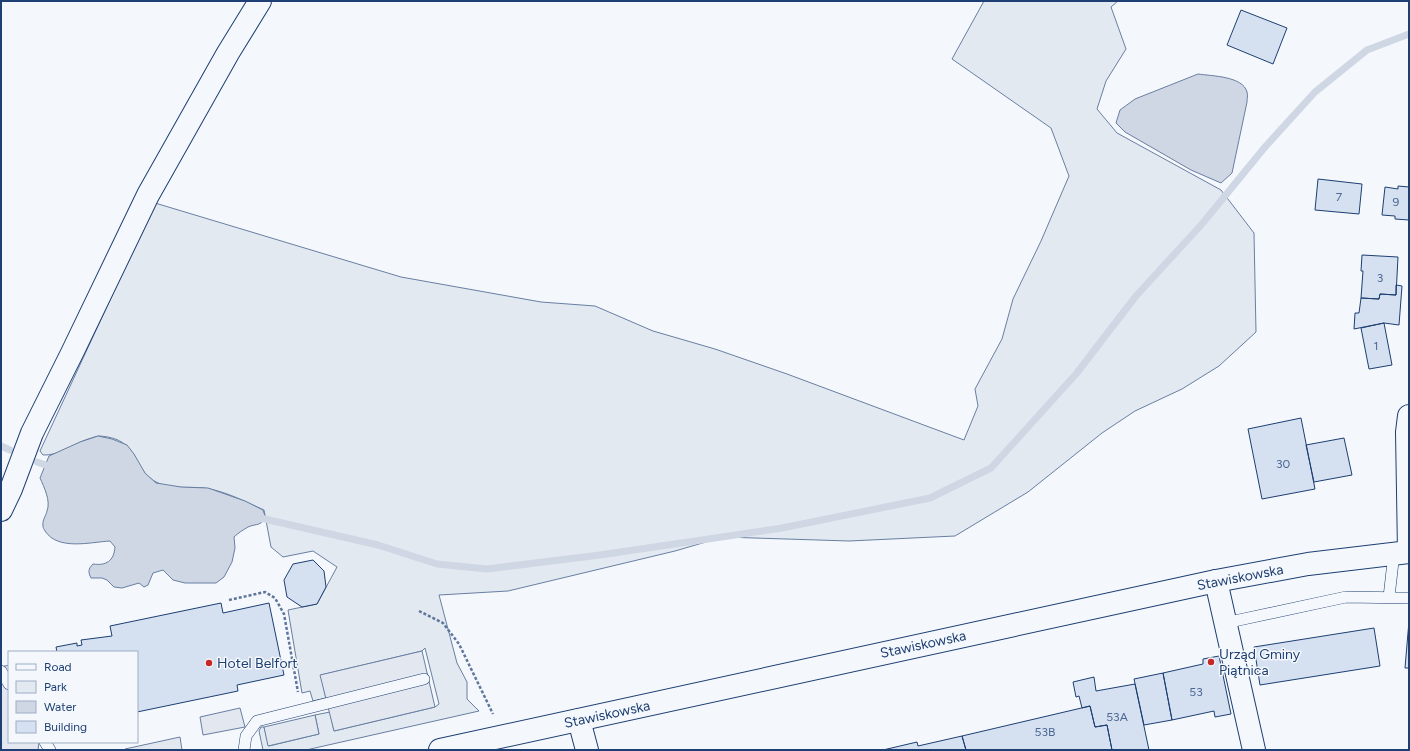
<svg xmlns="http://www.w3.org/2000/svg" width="1410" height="751" viewBox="0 0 1410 751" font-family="Figtree,sans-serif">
<rect width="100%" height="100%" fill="#f4f7fb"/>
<!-- green -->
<path fill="#e3e9f0" stroke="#687fa3" d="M984,1H1118L1111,7L1126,49L1106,81L1097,109L1117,133L1221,190L1254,233L1256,332L1219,366L1182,389L1135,411L1102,433L1028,492L955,536L849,541L723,537L675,551L508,591L439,595L457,663L467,682V699L479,711L306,750H263L259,731L261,727H264L269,746L319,734L315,715L330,712L334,731L435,707L439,704L425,648L422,651L321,675L326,698L313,701L310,691L302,693L288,610L317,604L337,567L313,551L283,557L271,547L264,510C246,502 229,493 210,489C193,485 172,491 156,482C130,468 141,439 100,436C96,436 92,438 88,439C73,444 59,456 43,455L40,451L155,203L401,277L541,302L595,306L653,331L715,349L787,374L964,440L978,406L975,389L1002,339L1013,299L1041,241L1069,176L1051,128L952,59Z"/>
<!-- parking -->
<path fill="#e3e8f0" stroke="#687fa3" d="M422,651L435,707L334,731L320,675Z
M9,665V742H39L38,750H1V667Z
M240,708L245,727L203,735L200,717Z
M315,715L319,734L268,746L264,727Z
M180,737L182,750H125V749Z"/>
<!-- water -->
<path fill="#cfd7e4" stroke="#687fa3" d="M1198,74C1211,76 1243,76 1247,92C1248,95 1247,99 1247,102L1232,173L1221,183L1191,170L1125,132L1116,123L1120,110L1135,99Z
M98,436L112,439L127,445L134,454L145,473L156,483L181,487L208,488L245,501L263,510L265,516C261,527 257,523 248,527C243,530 238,533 234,537L235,548L232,562L224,577L216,583H185L173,580L163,570L153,573L148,585L144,587L139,583L122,588L114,587L107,580L102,578H91C88,572 88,569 93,564C106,566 114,561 115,547L110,541C91,542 58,551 45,531C44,529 43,528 43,526C42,520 46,516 47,511C51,501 44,487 40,478L49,456L80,442Z"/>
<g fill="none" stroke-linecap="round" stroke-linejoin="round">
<!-- stream -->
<path stroke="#cfd7e4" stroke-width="7" d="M1,446L10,450
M37,462L54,468
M256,517L378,545L437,564L487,569L600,555L782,528L930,498L991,468L1076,374L1136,296L1202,224L1265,147L1315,92L1367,50L1409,34"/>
</g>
<!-- building -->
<path fill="#d5e0f0" stroke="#1d3f73" d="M1241,10L1287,28L1273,64L1227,45Z
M1318,179L1362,184L1359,214L1315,210Z
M1398,186L1409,187V220L1395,219V216L1382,215L1385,187L1398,189Z
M1362,255L1398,257L1396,295L1380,294L1379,299L1361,298L1363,271H1361Z
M1396,285L1402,286L1399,325L1384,323L1354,329L1355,313H1359L1361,298L1379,299L1380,294L1396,295Z
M1384,323L1392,365L1369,369L1361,328Z
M1301,418L1315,489L1262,499L1248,429Z
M1344,438L1352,475L1314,482L1306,445Z
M313,560L324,571L326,587L317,604L302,607L287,597L284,580L293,564Z
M221,603L223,613L269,603L284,675L237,685L238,691L137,712V652H57L56,647L77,643V646L82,645L81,640L112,636L110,626Z
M1409,621V668H1405Z
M1374,628L1380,666L1260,685L1254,647Z
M1219,656L1231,714L1215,717L1214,711L1172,720L1163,673L1203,664V659Z
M1163,673L1172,720L1144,725L1134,679Z
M1094,677L1096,691L1135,684L1149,750H1112L1107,725L1095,727L1090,706L1082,708L1079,696L1076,697L1073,682Z
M1090,706L1095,727L1107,725L1112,750H966L962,736Z
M962,736L966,750H883L917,742L918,746Z"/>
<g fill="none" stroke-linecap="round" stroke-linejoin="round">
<!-- lane casing -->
<g stroke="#1d3f73" stroke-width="12">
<path id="lane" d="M1389,597L1394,553
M1225,623L1346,597L1409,598
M1,671L9,684
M45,742L50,750
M244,750L246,736L257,721L424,679"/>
</g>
<!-- street casing -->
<g stroke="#1d3f73" stroke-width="24">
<path id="street" d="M1,510L11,489L32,433L72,353L148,195L228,53L260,1
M1409,552L1407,432L1409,416
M1216,581L1254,750
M579,720L587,750"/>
</g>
<!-- primary casing -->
<g stroke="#1d3f73" stroke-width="24">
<path id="primary" d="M440,750L1216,581L1308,564L1409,552"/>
</g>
<!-- path -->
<path stroke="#5e769c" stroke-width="2.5" stroke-dasharray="3 2" stroke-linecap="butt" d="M229,600L265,592L275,598L284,614L298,692
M419,611L443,623L459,644L493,714"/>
<!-- lane -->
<use href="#lane" stroke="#f4f7fb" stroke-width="11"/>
<!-- street -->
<use href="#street" stroke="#f4f7fb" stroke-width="22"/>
<!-- primary -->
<use href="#primary" stroke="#f4f7fb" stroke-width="22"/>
</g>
<!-- markers -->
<g fill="#c62828" stroke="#f4f7fb" stroke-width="1.5">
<circle cx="1211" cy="662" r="4"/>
<circle cx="209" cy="663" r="4"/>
</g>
<g text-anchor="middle" stroke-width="3" stroke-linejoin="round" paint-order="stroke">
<!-- number labels -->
<g font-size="12" fill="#4b6792">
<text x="1339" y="201">7</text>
<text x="1396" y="206">9</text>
<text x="1380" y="282">3</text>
<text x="1376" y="350">1</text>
<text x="1283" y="468">30</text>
<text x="1196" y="696">53</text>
<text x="1117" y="721">53A</text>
<text x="1045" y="736">53B</text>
</g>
<!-- street labels -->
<g font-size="14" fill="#1d3f73" stroke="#f4f7fb">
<text transform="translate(1240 577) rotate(-11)" y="5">Stawiskowska</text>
<text transform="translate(923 644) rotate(-12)" y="5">Stawiskowska</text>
<text transform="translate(607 714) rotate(-12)" y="5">Stawiskowska</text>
</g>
<!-- poi labels -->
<g font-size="14" fill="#1d3f73" stroke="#f4f7fb" text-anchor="start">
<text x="1219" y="659">Urząd Gminy<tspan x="1219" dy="16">Piątnica</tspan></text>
<text x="217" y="668">Hotel Belfort</text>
</g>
</g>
<!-- border -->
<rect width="1410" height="751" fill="none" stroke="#1d3f73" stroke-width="4"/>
<!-- legend -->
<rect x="8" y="651" width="130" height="92" fill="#f4f7fb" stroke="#9eadc5"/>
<rect x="16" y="664" width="20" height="6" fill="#f4f7fb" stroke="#9eadc5"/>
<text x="44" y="671" font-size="12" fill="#1d3f73">Road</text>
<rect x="16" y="681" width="20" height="12" fill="#e3e9f0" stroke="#9eadc5"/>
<text x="44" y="691" font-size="12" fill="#1d3f73">Park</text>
<rect x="16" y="701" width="20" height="12" fill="#cfd7e4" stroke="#9eadc5"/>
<text x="44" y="711" font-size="12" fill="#1d3f73">Water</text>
<rect x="16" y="721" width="20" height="12" fill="#d5e0f0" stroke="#9eadc5"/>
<text x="44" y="731" font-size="12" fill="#1d3f73">Building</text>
</svg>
